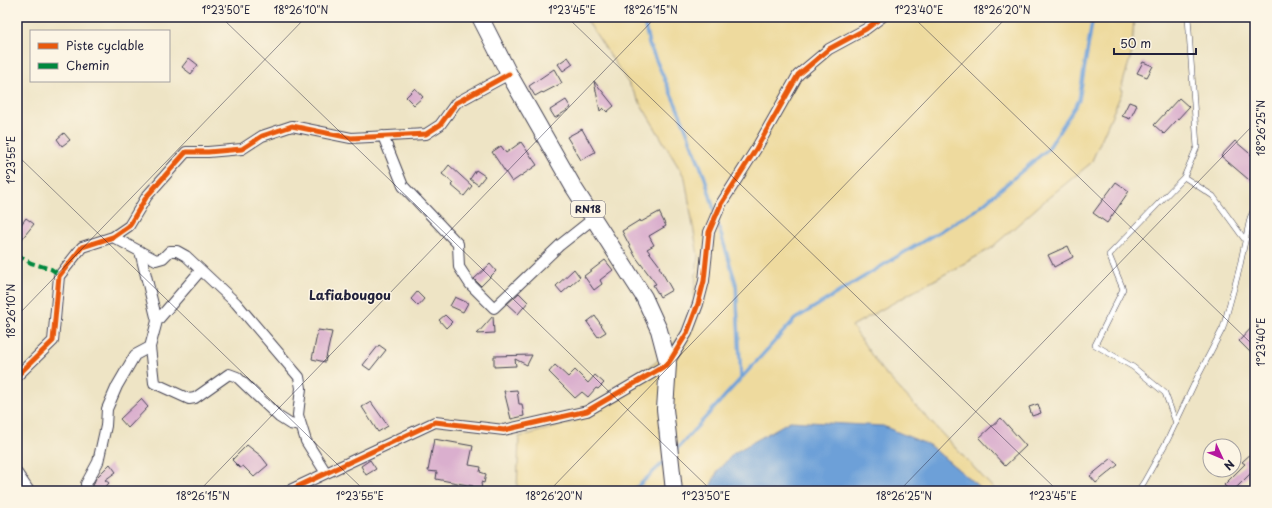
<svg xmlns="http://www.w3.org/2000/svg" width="1272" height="508" viewBox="0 0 1272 508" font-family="'Playpen Sans',sans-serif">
<rect width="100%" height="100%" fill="#fcf5e5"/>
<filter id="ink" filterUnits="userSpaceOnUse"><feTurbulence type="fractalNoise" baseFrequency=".025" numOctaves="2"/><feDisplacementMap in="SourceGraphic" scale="8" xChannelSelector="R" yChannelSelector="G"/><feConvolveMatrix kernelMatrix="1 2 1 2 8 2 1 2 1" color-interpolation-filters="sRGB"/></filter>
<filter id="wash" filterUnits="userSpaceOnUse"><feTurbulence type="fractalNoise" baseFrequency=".012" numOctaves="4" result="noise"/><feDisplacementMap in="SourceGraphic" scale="16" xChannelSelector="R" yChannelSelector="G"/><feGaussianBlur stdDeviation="0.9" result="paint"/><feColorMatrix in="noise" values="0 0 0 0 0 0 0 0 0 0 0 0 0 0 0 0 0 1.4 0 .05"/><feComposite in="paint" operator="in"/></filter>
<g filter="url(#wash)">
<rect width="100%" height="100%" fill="#eee4c5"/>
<!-- sand -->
<path fill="#eeda9e" stroke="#887e6c" d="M583,17H1134L1132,52L1121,89L1123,90L1091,163L1048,198L990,249L852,326L881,369L996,491H984L929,445L718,470L708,491H517L519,437L573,422L655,363L691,326L698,256L685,178L627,81L586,19Z"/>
<!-- water -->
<path fill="#6da0d8" stroke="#48618a" d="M790,421L883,426L929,445L984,491H708L718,470L734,453Z"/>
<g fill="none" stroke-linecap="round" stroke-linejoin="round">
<!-- stream -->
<path stroke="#6da0d8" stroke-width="3.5" d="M643,17L649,44L680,114L705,178L715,213
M717,221L736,284L741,379
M675,451L795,319L893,259L976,210L1048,149L1079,100L1093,17
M633,491L666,460"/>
</g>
<g id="blocks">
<!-- building -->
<path fill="#daafce" d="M568,57L573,64L563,71L558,64Z
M189,58L198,65L191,74L182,67Z
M1143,62L1153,66L1147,77L1137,73Z
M554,69L562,83L543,93L542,92L535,96L529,86Z
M594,81L614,106L607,112L603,108L600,111Z
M415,88L423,97L414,105L406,97Z
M1179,98L1189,107L1164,134L1154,125Z
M566,100L571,108L555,118L550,110Z
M1129,102L1137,105L1130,119L1122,116Z
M582,129L595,152L581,160L567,137Z
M64,133L70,140L62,146L57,139Z
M1235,141L1255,158V185L1221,156Z
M521,142L537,165L512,182L492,152L501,146L506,153Z
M449,165L472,186L464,196L451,185L453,183L442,174Z
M476,170L485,176L478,185L470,179Z
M1116,182L1129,191L1107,223L1093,213Z
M659,212L666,226L649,236L654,245L647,249L660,266L659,267L672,290L660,297L653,285L656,284L635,256L622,231L640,220L641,222Z
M26,218L34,224L17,245V230Z
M1068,246L1073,257L1054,267L1048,255Z
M605,260L613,270L600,280L602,284L594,290L584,276Z
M490,264L496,271L481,286L474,279Z
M574,269L580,277L562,293L556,286Z
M417,292L424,299L418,306L411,299Z
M519,293L528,302L518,314L507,304Z
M455,297L468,303L463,312L450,306Z
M445,315L452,322L446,328L439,320Z
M493,316L494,333L477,334Z
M595,316L606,332L598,337L587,322Z
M1255,324V357L1239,341Z
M318,330L332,332L325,362L312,359Z
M379,345L386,350L370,370L363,365Z
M532,355L527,365L515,359L516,366L494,367V356Z
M555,365L568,377L575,370L588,383L595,375L604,383L598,389L596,388L588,397L582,392L575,398L549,372Z
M517,390L519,404H522L524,416L511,419L504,391Z
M141,399L148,407L128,428L120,419Z
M371,402L388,426L378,432L362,407Z
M1038,404L1041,413L1032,416L1029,407Z
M1001,418L1026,446L1005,466L979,438Z
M434,439L473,446L469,465L481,467L480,472L486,474L484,483L481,482L482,491H473V486L436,479L437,472L428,471Z
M247,445L261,456L268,465L254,477L243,466L240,468L232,460Z
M1255,450V469L1233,491H1230L1224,485L1245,464L1242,462Z
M1112,458L1118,465L1096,483L1090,476Z
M370,460L376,469L366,475L361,466Z
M110,464L116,472L105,480L109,483L102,491H97L94,488L93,485L96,478Z"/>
</g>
</g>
<g filter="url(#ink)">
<use href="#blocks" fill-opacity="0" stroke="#413f50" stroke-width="1"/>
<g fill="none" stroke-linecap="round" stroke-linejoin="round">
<!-- service casing -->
<g stroke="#413f50" stroke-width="6">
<path id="service" d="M1184,177L1197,147L1188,17
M1176,423L1165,393L1133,367L1095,345L1123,289L1109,255L1184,177L1213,196L1245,240
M1138,491L1144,482L1168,439L1197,378L1223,328L1239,270L1250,218L1255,207"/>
</g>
<!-- minor casing -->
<g stroke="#413f50" stroke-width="12">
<path id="minor" d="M383,136L403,186L458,244L459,267L470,284L494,308L560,245L594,218
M113,237L156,260L163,258L170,251H177L186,256L236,303L299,377L301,388L298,415L306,441L326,473
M140,251L157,321
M201,270L157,321L150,347L154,383L189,399L195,398L229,374L237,377L279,417L290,424L301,426
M17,376L53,341L59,276L60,275L82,247L113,237L129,226L147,196L186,152H208L242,149L262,136L292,126L351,138L426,134L440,125L456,103L509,74
M17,473L29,491
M88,491L86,484L98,462L106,426L107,409L117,386L135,355L150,347
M288,491L435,422L504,430L587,411L668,364L687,333L698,304L704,281L709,232L721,204L756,149L798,75L829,49L866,29L882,17"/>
</g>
<!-- primary casing -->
<g stroke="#413f50" stroke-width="18">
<path id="primary" d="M480,17L509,74L574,188L644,297L659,330L668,364L665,409L674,491"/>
</g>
<!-- service -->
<use href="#service" stroke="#fff" stroke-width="5"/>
<!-- minor -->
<use href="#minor" stroke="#fff" stroke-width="10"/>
<!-- primary -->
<use href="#primary" stroke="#fff" stroke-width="16"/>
<!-- quiet -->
<path stroke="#00873e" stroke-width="4" stroke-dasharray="8 4" stroke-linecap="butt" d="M17,255L31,263L51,269L60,275"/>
<!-- cycleway casing -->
<g stroke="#fcf5e5" stroke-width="8">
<path id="cycleway" d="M17,376L53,341L59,276L60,275L82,247L113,237L129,226L147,196L186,152H208L242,149L262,136L292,126L351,138L426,134L440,125L456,103L509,74
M288,491L435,422L504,430L587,411L668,364L687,333L698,304L704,281L709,232L721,204L756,149L798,75L829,49L866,29L882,17"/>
</g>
<!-- cycleway -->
<use href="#cycleway" stroke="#e8590c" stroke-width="5"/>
</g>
</g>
<!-- ticks -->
<path fill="none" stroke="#22223b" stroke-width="1" stroke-opacity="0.45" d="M221,17L712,491M567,17L1058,491M913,17L1255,347M17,155L365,491M17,316L306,17M17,489L19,491M199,491L656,17M549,491L1007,17M899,491L1255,123M1250,491L1255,486"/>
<g text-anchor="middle" stroke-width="3" stroke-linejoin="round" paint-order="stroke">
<!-- shield labels -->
<rect fill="#fcf5e5" stroke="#63616e" stroke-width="1" x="571" y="201" width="34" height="16" rx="3"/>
<g font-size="10" font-weight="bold" fill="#22223b">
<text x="588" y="213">RN18</text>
</g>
<!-- quarter labels -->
<g font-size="13" font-weight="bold" fill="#22223b" stroke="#fcf5e5">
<text x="350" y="300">Lafiabougou</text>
</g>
</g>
<!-- margin -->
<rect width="1272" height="508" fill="none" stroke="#fcf5e5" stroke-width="44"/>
<!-- legend -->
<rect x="30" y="30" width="140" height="52" fill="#fcf5e5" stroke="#a5a1a1"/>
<rect x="38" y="43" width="20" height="6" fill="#e8590c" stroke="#a5a1a1"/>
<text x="66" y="50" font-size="12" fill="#22223b">Piste cyclable</text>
<rect x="38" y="63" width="20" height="6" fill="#00873e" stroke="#a5a1a1"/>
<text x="66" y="70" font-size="12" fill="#22223b">Chemin</text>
<!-- north arrow -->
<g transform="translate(1222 458) rotate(134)"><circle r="19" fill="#fcf5e5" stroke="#a5a1a1"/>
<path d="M0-3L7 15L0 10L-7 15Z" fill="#b5179e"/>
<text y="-6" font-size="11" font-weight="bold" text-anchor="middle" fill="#22223b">N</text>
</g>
<!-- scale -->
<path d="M1114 48v6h82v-6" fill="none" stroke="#22223b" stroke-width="2"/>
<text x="1120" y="48" font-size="12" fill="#22223b" stroke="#fcf5e5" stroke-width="3" paint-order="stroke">50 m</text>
<rect x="22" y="22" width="1228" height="464" fill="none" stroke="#22223b" stroke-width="1.5"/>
<g font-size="10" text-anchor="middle" fill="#22223b">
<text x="226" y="14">1°23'50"E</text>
<text x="301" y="14">18°26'10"N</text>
<text x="572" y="14">1°23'45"E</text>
<text x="651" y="14">18°26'15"N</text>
<text x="919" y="14">1°23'40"E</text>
<text x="1002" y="14">18°26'20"N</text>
<text transform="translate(1261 128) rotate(-90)" y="4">18°26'25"N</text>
<text transform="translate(11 160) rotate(-90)" y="4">1°23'55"E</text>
<text transform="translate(11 311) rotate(-90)" y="4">18°26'10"N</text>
<text transform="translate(1261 342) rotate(-90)" y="4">1°23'40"E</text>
<text x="203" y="500">18°26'15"N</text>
<text x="360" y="500">1°23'55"E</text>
<text x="554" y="500">18°26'20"N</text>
<text x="706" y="500">1°23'50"E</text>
<text x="904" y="500">18°26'25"N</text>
<text x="1053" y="500">1°23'45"E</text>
</g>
</svg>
